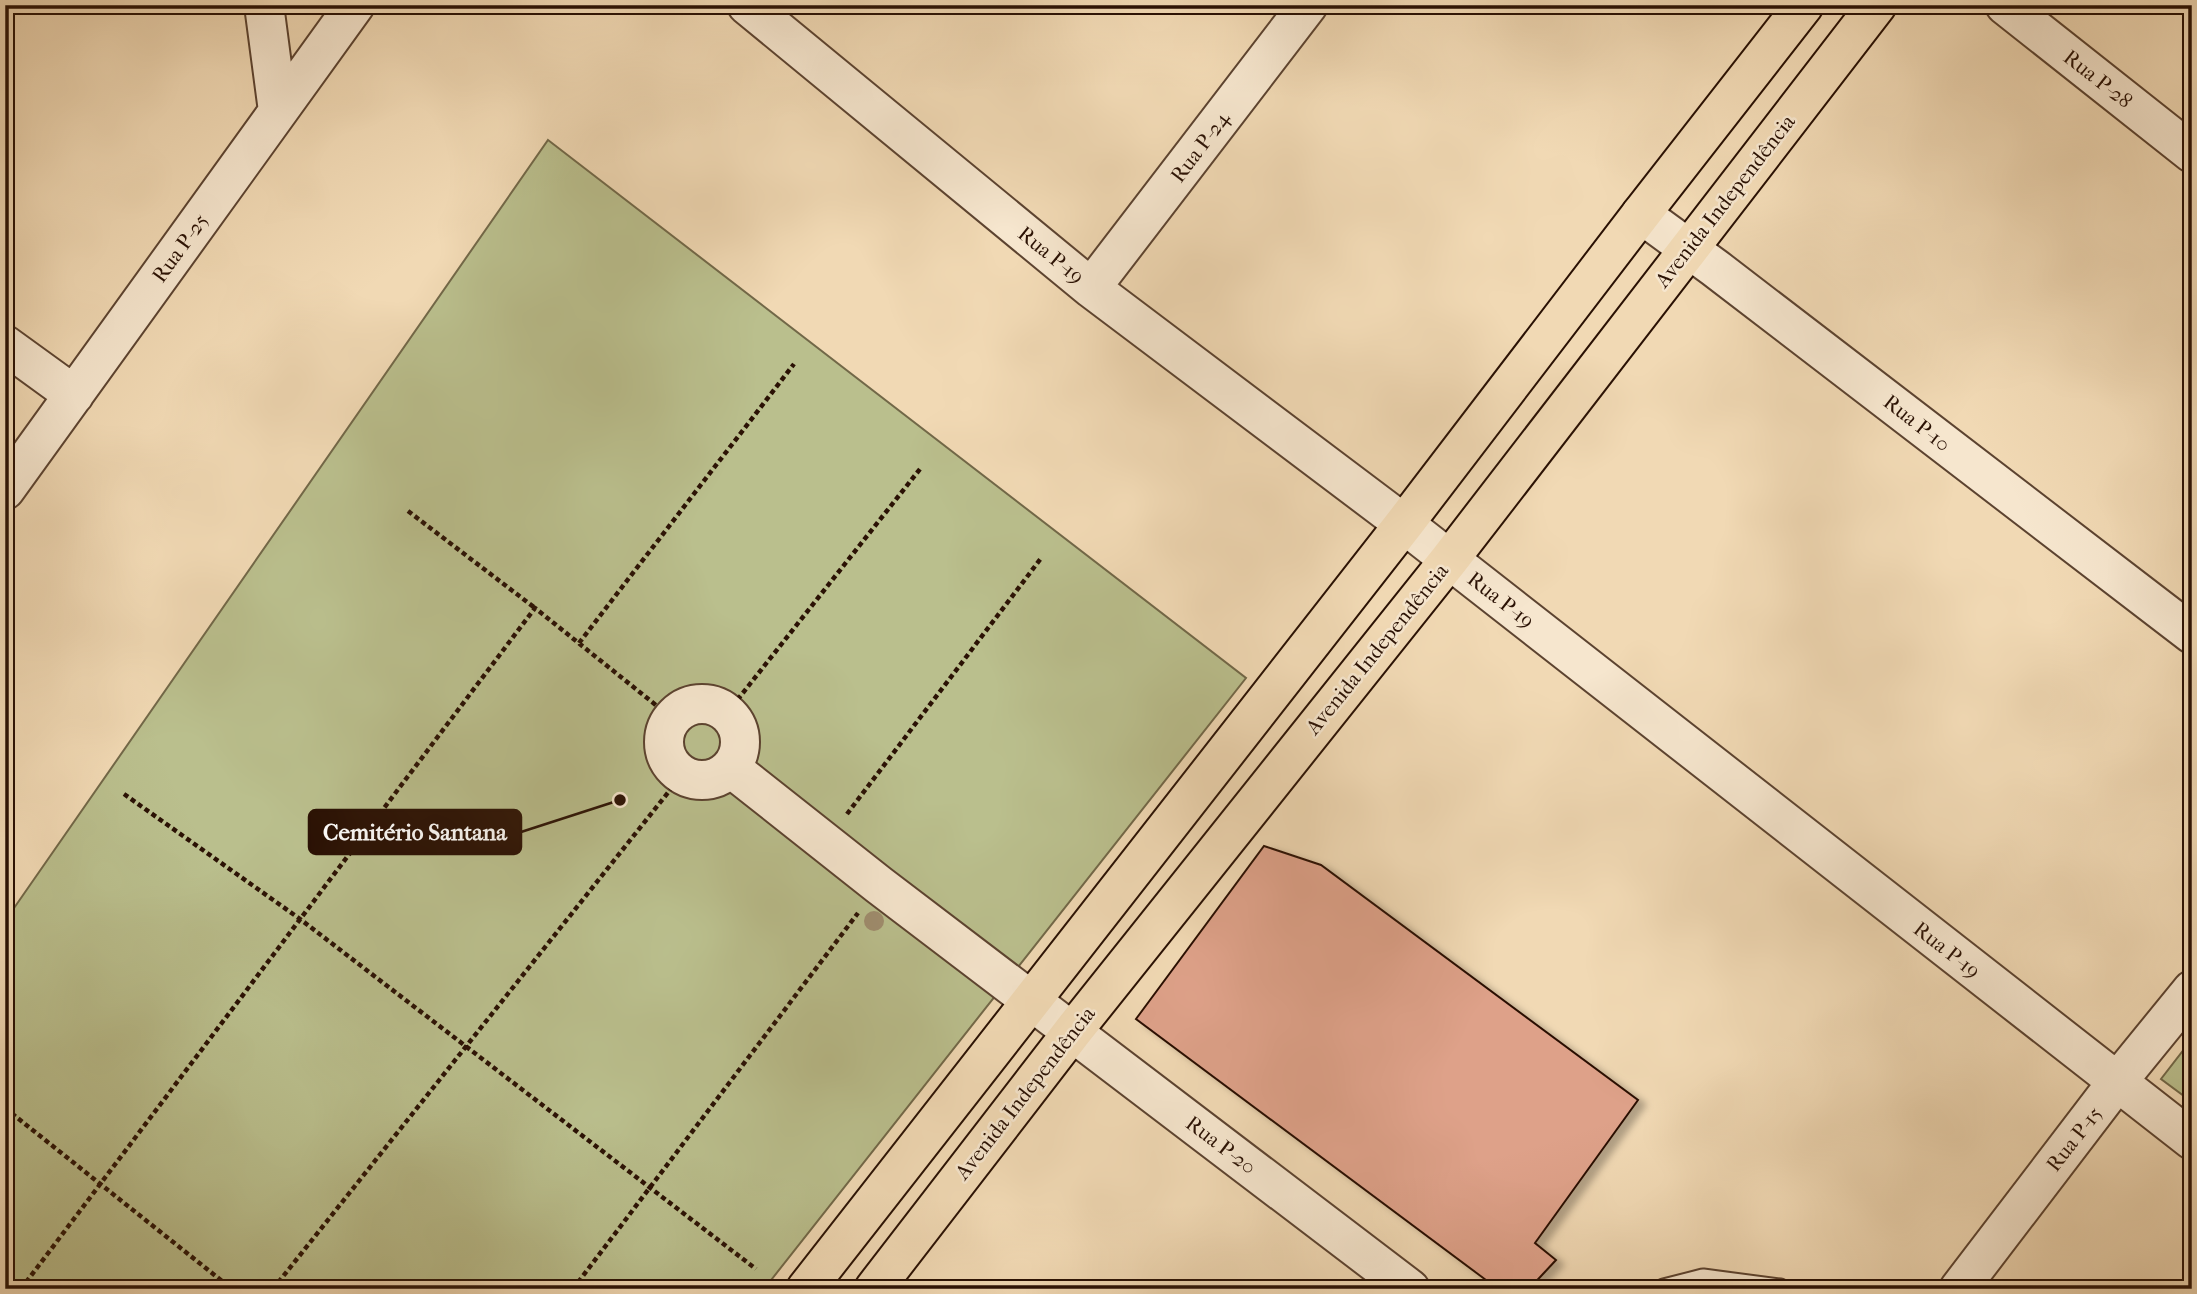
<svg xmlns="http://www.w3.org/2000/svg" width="2197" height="1294" viewBox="0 0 2197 1294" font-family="'IM FELL French Canon',serif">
<defs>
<filter id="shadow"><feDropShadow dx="8" dy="4.5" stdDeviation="3.5" flood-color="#0004"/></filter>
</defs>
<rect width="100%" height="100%" fill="#f1d9b4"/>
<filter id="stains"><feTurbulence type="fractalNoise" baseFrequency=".00286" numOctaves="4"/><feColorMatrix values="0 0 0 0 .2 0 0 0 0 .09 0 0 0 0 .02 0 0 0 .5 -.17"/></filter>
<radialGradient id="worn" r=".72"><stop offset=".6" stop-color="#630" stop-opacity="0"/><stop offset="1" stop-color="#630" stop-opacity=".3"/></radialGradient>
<!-- green -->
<path fill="#babf8d" stroke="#726848" stroke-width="2" d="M548,140L1246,678L764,1289H5V921Z
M2192,1039V1102L2161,1079Z"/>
<!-- building -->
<path fill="#dea189" stroke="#2a1104" stroke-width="2" filter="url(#shadow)" d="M1264,846L1321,865L1638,1100L1535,1243L1556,1260L1529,1289H1487L1490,1283L1136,1019Z"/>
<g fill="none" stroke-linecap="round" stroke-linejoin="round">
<!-- lane casing -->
<g stroke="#5c4330" stroke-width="23">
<path id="lane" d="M1664,1289L1703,1279L1780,1289"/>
</g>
<!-- street casing -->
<g stroke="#5c4330" stroke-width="42">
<path id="street" d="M264,5L278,111
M747,5L1091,288L1404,524L2192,1140
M2005,5L2192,153
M1641,214L1715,268L2192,634
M1091,288L1308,5
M5,345L74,395
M5,490L355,5
M664 742a38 38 0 1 1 76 0a38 38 0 1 1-76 0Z
M731,768L879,885L1410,1289
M1959,1289L2117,1082L2192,990"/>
</g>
<!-- primary casing -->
<g stroke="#2a1104" stroke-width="42">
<path id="primary" d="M806,1289L1404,524L1641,214L1804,5
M874,1289L1073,1031L1449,560L1877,5"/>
</g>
<!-- path -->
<path stroke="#2a1104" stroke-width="4.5" stroke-dasharray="5 3.5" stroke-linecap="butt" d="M408,511L535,608
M579,643L794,364
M727,713L920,469
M124,794L300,919L756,1269
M847,814L1042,557
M5,1108L232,1289
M21,1289L535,608L672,718
M273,1289L682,775
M573,1289L858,913"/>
<!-- lane -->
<use href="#lane" stroke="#f6e6ce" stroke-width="19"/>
<!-- street -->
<use href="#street" stroke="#f6e6ce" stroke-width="38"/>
<!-- primary -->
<use href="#primary" stroke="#f1d9b4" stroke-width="38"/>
</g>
<!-- trees -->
<circle fill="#9f8d6e" cx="874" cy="921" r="10"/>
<g text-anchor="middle" stroke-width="5" stroke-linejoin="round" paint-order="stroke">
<!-- street labels -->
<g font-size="21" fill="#2a1104" stroke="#f6e6ce">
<text transform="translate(2098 79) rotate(38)" y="7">Rua P-28</text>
<text transform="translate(1200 147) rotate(-53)" y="7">Rua P-24</text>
<text transform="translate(1725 201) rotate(-52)" y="7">Avenida Independência</text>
<text transform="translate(180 248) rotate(-54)" y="7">Rua P-25</text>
<text transform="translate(1051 255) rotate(39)" y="7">Rua P-19</text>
<text transform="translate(1917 423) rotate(38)" y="7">Rua P-10</text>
<text transform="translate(1501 600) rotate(38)" y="7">Rua P-19</text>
<text transform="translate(1377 649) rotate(-51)" y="7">Avenida Independência</text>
<text transform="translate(1947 950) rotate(38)" y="7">Rua P-19</text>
<text transform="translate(1025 1093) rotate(-52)" y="7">Avenida Independência</text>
<text transform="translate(2074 1139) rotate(-52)" y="7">Rua P-15</text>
<text transform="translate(1221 1145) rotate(37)" y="7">Rua P-20</text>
</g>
</g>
<!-- callouts -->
<path fill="none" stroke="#2a1104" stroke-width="2.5" d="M620 800L521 832"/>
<circle fill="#2a1104" stroke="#f6e6ce" stroke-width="2.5" cx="620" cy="800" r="7"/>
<rect fill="#2a1104" stroke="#2a1104" stroke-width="2.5" x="309" y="810" width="212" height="44" rx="7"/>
<g font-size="23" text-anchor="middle" font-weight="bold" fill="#fff">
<text x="415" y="840">Cemitério Santana</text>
</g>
<!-- margin -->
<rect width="2197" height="1294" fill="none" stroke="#f1d9b4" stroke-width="28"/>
<rect x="7" y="7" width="2183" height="1280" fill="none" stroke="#2a1104" stroke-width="3.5"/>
<rect x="14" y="14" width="2169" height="1266" fill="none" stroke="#2a1104" stroke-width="2"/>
<rect width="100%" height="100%" filter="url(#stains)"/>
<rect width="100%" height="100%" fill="url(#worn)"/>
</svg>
